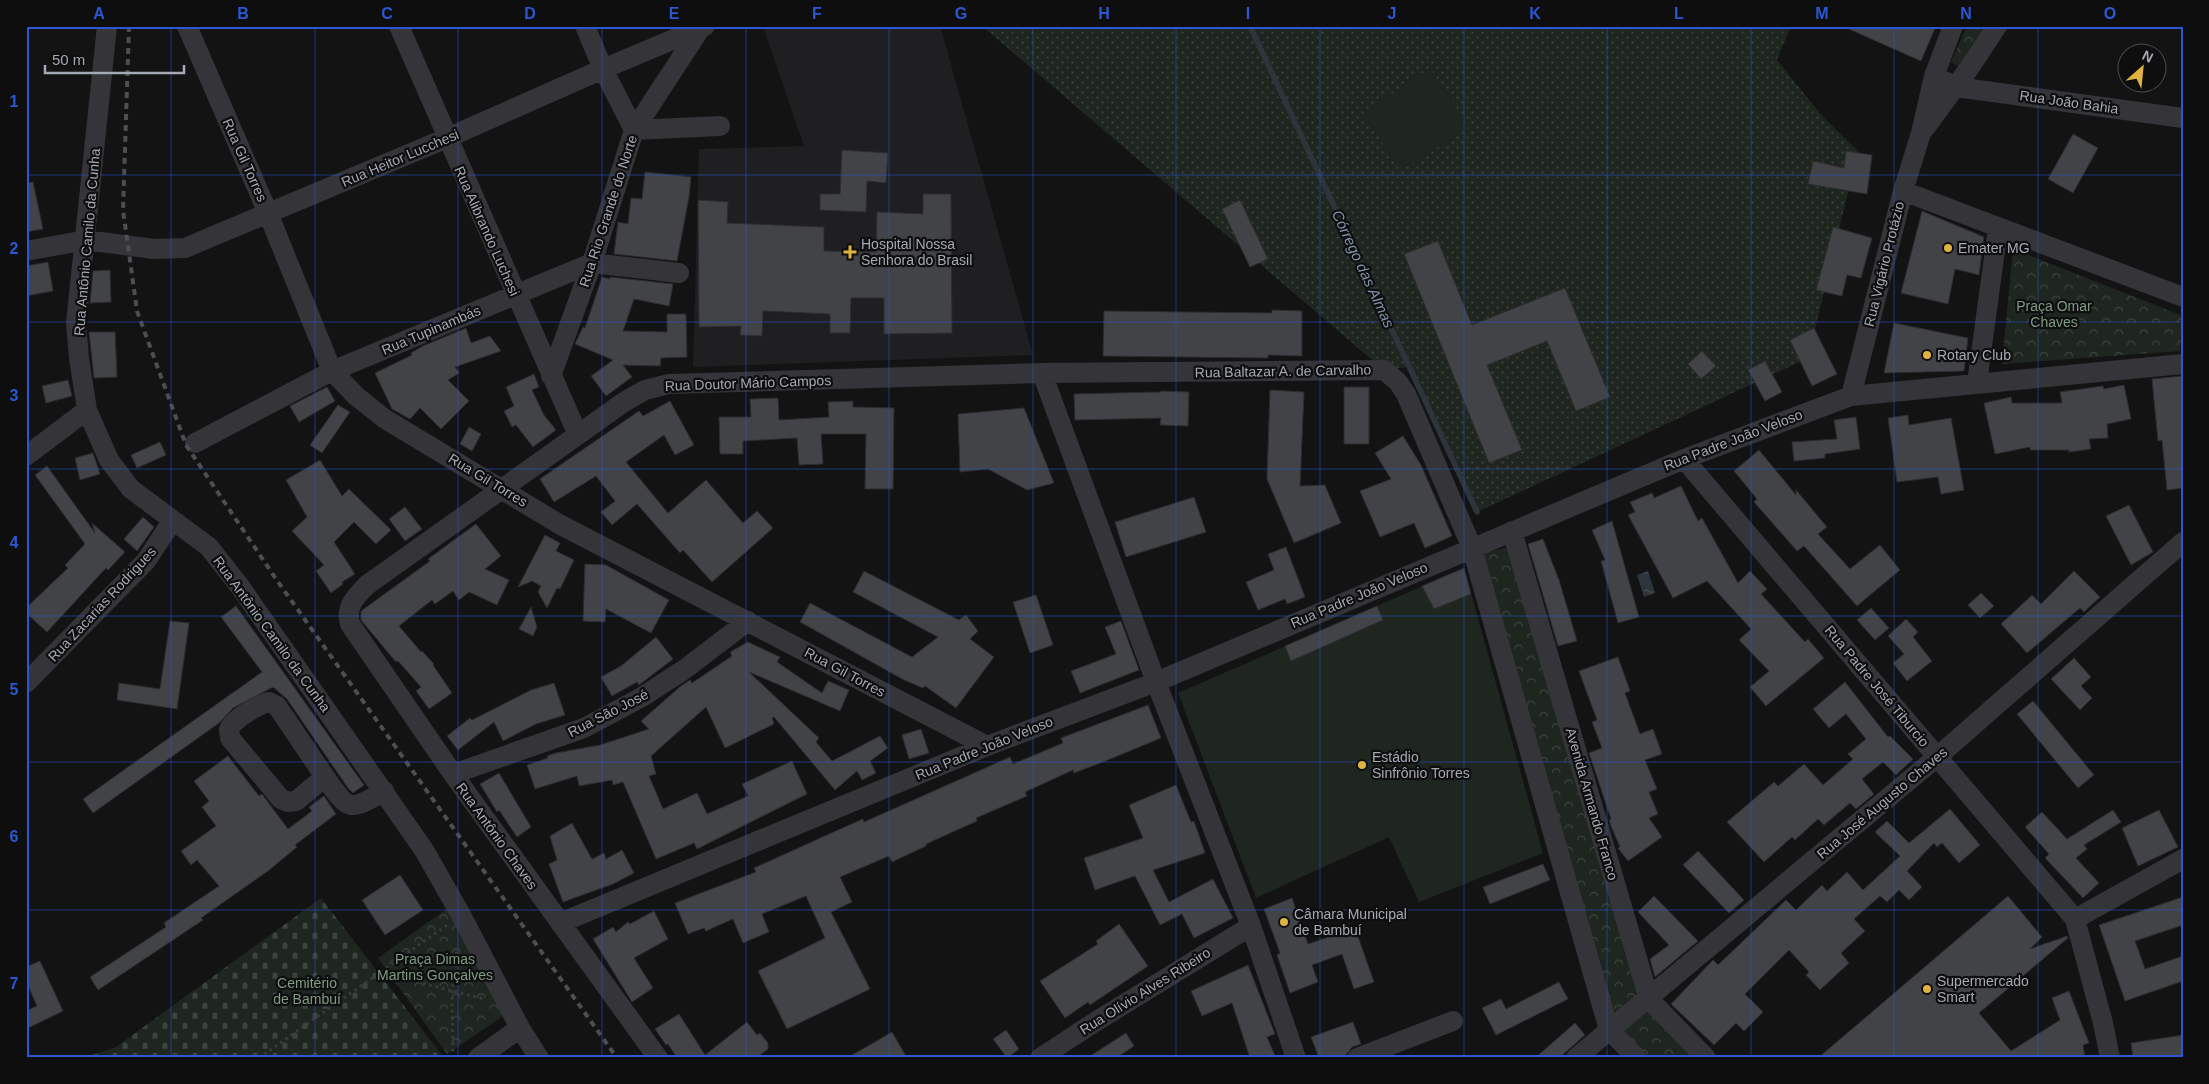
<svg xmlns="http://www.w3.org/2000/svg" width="2209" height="1084" viewBox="0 0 2209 1084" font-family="Helvetica,sans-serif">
<defs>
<pattern id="grass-dots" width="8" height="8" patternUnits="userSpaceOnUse" patternTransform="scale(1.25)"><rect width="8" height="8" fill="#1f2620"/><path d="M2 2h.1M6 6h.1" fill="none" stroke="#3d433e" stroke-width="1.8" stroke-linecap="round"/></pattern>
<pattern id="cemetery-stones" width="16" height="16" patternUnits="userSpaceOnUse" patternTransform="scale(1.25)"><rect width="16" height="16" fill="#1f2620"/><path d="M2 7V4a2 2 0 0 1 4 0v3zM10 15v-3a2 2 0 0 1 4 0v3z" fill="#3d433e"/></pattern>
<pattern id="park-crowns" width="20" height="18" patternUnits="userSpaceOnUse" patternTransform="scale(1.25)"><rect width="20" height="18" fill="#1f2620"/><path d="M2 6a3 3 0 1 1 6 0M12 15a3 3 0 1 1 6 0" fill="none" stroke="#3d433e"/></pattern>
<pattern id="water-ripples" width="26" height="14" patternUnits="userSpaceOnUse" patternTransform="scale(1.25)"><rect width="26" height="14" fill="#2d343b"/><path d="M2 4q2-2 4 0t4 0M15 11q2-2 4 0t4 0" fill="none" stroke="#484f55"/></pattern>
</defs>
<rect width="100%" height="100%" fill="#131314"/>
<!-- built -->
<path fill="#1f1f21" d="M763,26H940L1033,355L693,367L699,149L804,146Z"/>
<!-- grass -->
<path fill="url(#grass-dots)" d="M982,26H1791L1777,60L1822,116L1858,151L1808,358L1477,512L1409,367L1384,370Z"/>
<!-- cemetery -->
<path fill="url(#cemetery-stones)" d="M321,898L444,1058H83L116,1047Z"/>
<!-- park -->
<path fill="url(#park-crowns)" d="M1967,26H1989L1962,69L1951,62Z
M2013,249L2183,316L2180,351L2002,364Z
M1508,547L1643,1000L1614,1017L1480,554Z
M448,908L506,1014L447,1054L378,958Z
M1647,1010L1694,1058H1648L1621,1030Z"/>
<!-- pitch -->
<path fill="#1f2620" d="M1430,68L1469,127L1401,171L1363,113Z
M1464,568L1543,853L1419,902L1389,837L1256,898L1178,693Z"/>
<!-- water -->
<path fill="url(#water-ripples)" d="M1648,571L1655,593L1644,597L1637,575Z"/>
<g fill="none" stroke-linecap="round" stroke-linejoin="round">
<!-- stream -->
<path stroke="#2d343b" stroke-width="5.5" d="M1250,26L1477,512"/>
</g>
<!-- building -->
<path fill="#424347" stroke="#2d2d30" d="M1842,26H1936L1921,61Z
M2073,134L2098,148L2073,193L2048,179Z
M842,150L888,153L886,183L867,181L866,212L820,210V194H840Z
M1846,151L1872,155L1867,194L1808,184L1813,161L1844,168Z
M645,172L691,177L689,197L677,261L614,254L618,222L628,224L631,198L642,199Z
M33,182L43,229L26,232V183Z
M923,194H951L952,333L884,334V298H851L850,333H830V314L763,311L762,336L740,335L741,326L699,327L698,200L728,202L727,223L824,227V251L876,252L877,212L923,214Z
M1240,200L1268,259L1250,267L1222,209Z
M1922,211L1984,237L1979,275L1955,269L1948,304L1901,293Z
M1833,227L1872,238L1861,278L1847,275L1842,296L1816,290Z
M1438,241L1472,325L1565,288L1610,397L1576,411L1547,341L1487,365L1522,450L1489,463L1404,254Z
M48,262L53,291L26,296V266Z
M110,270L111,302L90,303L93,271Z
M602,277L610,279V277L673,284L669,306L634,299L623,331L667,332V314H686L687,357L661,358L660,366L623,365L632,377L606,396L591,376L613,360L575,344L583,327L585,328Z
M1272,310L1302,311V356L1268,355V358L1103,356L1104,311L1272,313Z
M1894,323L1968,338L1964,371L1884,373Z
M466,328L471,343L490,336L501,351L455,367L459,373L448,380L469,401L441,429L420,408L410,419L392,409L375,373L412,355L411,353L423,346Z
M1814,328L1837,374L1812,386L1790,340Z
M89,332H115L117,377L94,378Z
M1702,351L1716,366L1701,379L1688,364Z
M1765,361L1782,392L1765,401L1748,370Z
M534,374L539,387L532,390L544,415L556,430L533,447L516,425L512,427L504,411L514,406L506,387Z
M2183,376V488L2167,490L2162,440L2158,441L2152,379Z
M68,380L72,396L46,403L42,386Z
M2124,385L2131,419L2107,424L2108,438L2089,439L2091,449L2069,452V450H2030V447L1995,454L1984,403L2011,397L2012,403H2062L2060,392L2103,386L2104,389Z
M327,387L335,401L299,422L290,406Z
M1344,387H1369V444H1344Z
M1270,390L1304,392L1300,486L1325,485L1341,523L1294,543L1267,479Z
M1161,391L1189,392L1188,426L1160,425L1161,418L1075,420L1074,394L1161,392Z
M778,398L779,420L829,417L828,402L853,401V407L894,408L893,489H865L866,434H821L823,464L799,465L797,438L743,441V454H720L719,417H751L750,399Z
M670,401L694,445L675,455L664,435L626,462L668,513L706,480L743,523L757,511L773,528L712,582L683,550L680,553L637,504L612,525L601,512L615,501L596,476L554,502L540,479L639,411L643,416Z
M338,405L350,412L322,453L310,445Z
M1024,408L1054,483L1027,490L988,469L960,472L958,414Z
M1908,415L1909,425L1951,418L1964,490L1941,494L1938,477L1897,482L1888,418Z
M1856,417L1860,449L1825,454V458L1794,461L1792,442L1837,439L1834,420Z
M469,427L481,434L472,451L460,444Z
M1403,436L1421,465L1452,536L1425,548L1414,523L1380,537L1360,491L1391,479L1375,453Z
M160,442L166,455L137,468L131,455Z
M1759,450L1796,495V490L1827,527L1818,534L1850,569L1880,545L1900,570L1857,606L1804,546L1797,551L1754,502L1757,499L1734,471Z
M93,453L100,474L80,480L75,458Z
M320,460L342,496L349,489L391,530L376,544L354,522L334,542L355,574L342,582L343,584L331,593L316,571L324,565L292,531L307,517L286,480Z
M47,466L95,533L92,523L125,552L108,570L106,568L47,632L26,613V608L68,568L65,565L85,544L35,475Z
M1681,486L1698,521L1702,518L1738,583L1750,571L1767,589L1761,594L1805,642L1808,639L1824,658L1766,706L1750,687L1769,671L1739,640L1751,629L1707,581L1673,598L1628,515L1635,512L1630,502L1652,493L1654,498Z
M1194,497L1206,532L1126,557L1115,522Z
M2129,505L2153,552L2131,565L2106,516Z
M405,507L422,529L405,541L389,519Z
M143,517L154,527L137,551L124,539Z
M1612,521L1639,617L1618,623L1601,561L1605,560L1592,530Z
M476,524L501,556L485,569L509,580L497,605L469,592L459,600L453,591L435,604L432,600L399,626L421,652L422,651L434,664L433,665L452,693L429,709L416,691L421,687L398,661L396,662L361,620V611L430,561L428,559Z
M545,535L560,543L556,551L574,560L560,589L557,588L547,608L538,592L541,586L532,581L518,587Z
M1543,539L1559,580L1577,641L1558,646L1528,544Z
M1286,547L1305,597L1287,604L1285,599L1258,610L1246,582L1274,570L1268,554Z
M585,564L606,565L669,600L651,633L606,609L605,622L583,621Z
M1464,568L1471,594L1434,609L1422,586Z
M864,571L959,620L966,615L978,631L970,639L994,657L956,708L925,686L923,688L904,680L800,622L810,603L912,657L938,637L853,592Z
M2074,571L2100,597L2084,612L2080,608L2027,653L2001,624L2032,595L2041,604Z
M1981,593L1994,606L1980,618L1968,605Z
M1036,595L1053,645L1030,653L1013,602Z
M236,606L364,785L353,793L348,788L287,699L273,687L233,708L219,723L93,813L83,799L262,672L221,617Z
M1377,606L1383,620L1291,661L1285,646Z
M531,607L537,627L533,636L519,629Z
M1871,608L1889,628L1875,640L1857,620Z
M1906,619L1918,632L1913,637L1932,661L1907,681L1893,663L1904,654L1888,636Z
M170,621L189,623L177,709L117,700L119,683L160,689Z
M1121,621L1139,670L1080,693L1071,671L1116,654L1105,627Z
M656,637L673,659L639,685L637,682L612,696L601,677L621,666Z
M748,642L780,657L777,662L822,693L828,681L849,690L840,711L749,672L819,738L816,742L832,761L880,736L888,748L870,761L876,773L862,780L857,771L835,790L774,717L772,718L774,724L725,748L706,707L651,756L656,774L649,776L663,809L697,793L707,814L748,796L742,784L792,761L807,794L697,849L694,843L656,859L623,782L613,785L612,780L579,786L577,776L535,789L527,765L548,758L547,756L556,753L600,745L649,729L641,721L681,686L690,680L692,683L701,677L732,656L730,652Z
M1618,657L1630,691L1625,693L1640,734L1653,729L1662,754L1645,760L1657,789L1649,792L1658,814L1649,818L1662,837L1628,861L1618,848L1620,847L1611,826L1609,820L1611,819L1589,753L1602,748L1592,722L1597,720L1579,671Z
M2074,658L2091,677L2081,686L2092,698L2080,710L2051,679Z
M1845,682L1888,737L1890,736L1913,759L1896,775L1883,762L1862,779L1874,794L1856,809L1850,803L1824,825L1818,819L1795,840L1792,837L1764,862L1727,822L1774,782L1778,786L1804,764L1823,785L1853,759L1848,754L1866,739L1846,714L1829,728L1813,709Z
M554,683L565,715L536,724L503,741L494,722L458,750L447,736L470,718L472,720L531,690Z
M2033,701L2094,775L2078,788L2017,714Z
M1148,705L1161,738L1103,762L1074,773L1073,770L1025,792L1027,796L976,818L977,821L926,844V846L892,862L889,856L840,877L852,902L831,912L870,989L787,1029L758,971L825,938L806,896L762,914L769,932L743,943L733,919L706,931L704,928L688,934L675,903L756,872L754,868L838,830L863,819L864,822L1010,757L1013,764L1063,743L1061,738Z
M921,729L929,753L909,759L902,735Z
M228,756L259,796L262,794L288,829L312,811L309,807L324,796L336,814L295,845L297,847L268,871L201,918L203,920L98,990L90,977L166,927L164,923L219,886L197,860L191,865L181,851L216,826L202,807L209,801L194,781Z
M499,773L531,827L517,837L499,810L497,812L480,784Z
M1176,785L1191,822L1194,821L1205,853L1153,870L1169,902L1213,879L1233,918L1194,938L1182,914L1160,925L1135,876L1095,890L1084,858L1143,838L1129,805Z
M1950,809L1980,845L1959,863L1942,843L1937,847L1934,843L1907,871L1922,887L1909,900L1899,890L1887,902L1880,896L1854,919L1865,931L1841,953L1849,963L1820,990L1806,975L1809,972L1789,950L1745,994L1763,1012L1744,1031L1736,1023L1714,1045L1671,1004L1713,960L1718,965L1786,900L1796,910L1822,885L1827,891L1847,872L1863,890L1900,856L1875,832L1887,821L1909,843Z
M2113,810L2121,822L2084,845L2087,849L2076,858L2099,883L2083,898L2045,858L2049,854L2025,827L2042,812L2067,839Z
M2159,810L2178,847L2138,866L2122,828Z
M572,823L592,859L604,853L606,859L622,850L634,873L613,884L563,902L549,864L557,860L550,836Z
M1698,851L1744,900L1729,913L1683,865Z
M1543,864L1550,880L1490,904L1483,887Z
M400,875L423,910L385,935L362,900Z
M1654,896L1698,941L1655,977L1650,959L1669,945L1638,912Z
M2008,896L2042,937L2030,949L2067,936L2068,938L1979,1013L2011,1051L2060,1020L2052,998L2069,991L2089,1043L2083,1045L2085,1058H1818Z
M2183,897V925L2135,941L2145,969L2183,956V981L2125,1001L2099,925Z
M1292,898L1308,944L1355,928L1374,982L1354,989L1342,954L1312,965L1318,982L1290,993L1277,955L1280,953L1264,909Z
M654,911L668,939L634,958L653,988L632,1002L593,939L613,927L616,932L628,922L630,924Z
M1119,924L1148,966L1090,1005L1088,1002L1065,1018L1040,981L1098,944L1096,941Z
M40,961L63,1011L26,1029V1011L37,1006L26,981V967Z
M1248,965L1275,1034L1267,1037L1276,1058H1250L1232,1003L1202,1016L1191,991Z
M1559,982L1568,999L1496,1035L1482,1008L1501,999L1506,1009Z
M679,1014L705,1055L747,1022L757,1035L760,1033L768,1043V1049L756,1058H677L668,1044L666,1045L655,1029Z
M1353,1022L1361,1044L1352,1047L1345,1056L1339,1058H1319L1311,1037Z
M1575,1023L1585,1035L1559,1058H1535Z
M1006,1030L1019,1049L1007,1058L993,1039Z
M892,1032L907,1058H847Z
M1126,1033L1134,1046L1116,1058H1087Z
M2183,1035V1058H2133L2131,1043Z"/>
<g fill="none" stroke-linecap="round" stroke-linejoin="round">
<!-- path -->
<path stroke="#3a3b3f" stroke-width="3" stroke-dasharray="2.5 4" stroke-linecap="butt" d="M379,972L484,999
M259,1058L447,925
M453,1058L452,992L457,949"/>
<!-- minor -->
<path stroke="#343439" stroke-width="20" d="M107,26L76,323L79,358L87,410L109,460L131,489L209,547L241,588L424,850L461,915L520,1028L539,1058
M187,26L268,213L332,371L356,396L385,419L559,524L987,746
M399,26L578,435
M585,26L603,69L634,130L720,126
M1934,76L1956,87L2183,118
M1925,128L1970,67L1997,26
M1903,191L2183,297
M26,251L86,240L154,249L185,248L447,138L603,69L705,26
M1042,373L1156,682L1251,926L1296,1058
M551,376L592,263L634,130L700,29
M1977,383L1998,228
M1851,396L1903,191L1921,133L1934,76L1953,26
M195,443L332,371L592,263L679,273
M26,456L87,410
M1684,459L2075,919L2103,1023L2110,1058
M1512,531L1649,999L1706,1058
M26,683L146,561L173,520
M453,774L584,728L642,697L685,669L748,621
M325,777L277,706L269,702C260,704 231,720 229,730C229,730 230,737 230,738L281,799L288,802L296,801L325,777C348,810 348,813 384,791
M2075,919L2183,859
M560,923L987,746L1156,682L1684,459L1851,396L2183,364
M478,1058L520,1028
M658,1058L453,774L350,624C345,607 355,597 367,585L624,402L645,390L669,384L1042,373L1384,370L1398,382L1406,394L1472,548L1609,1030L1637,1058
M1040,1058L1095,1022L1251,926
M1357,1058L1453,1021
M1576,1058L1937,757L2183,542"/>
<!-- rail -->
<path stroke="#4d4e53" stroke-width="4" stroke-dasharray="6 5" stroke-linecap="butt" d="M129,26L123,210L137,311L186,445L276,579L617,1058"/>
</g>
<!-- grid -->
<path fill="none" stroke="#2b57d4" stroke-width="1" stroke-opacity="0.55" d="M171,26V1058M315,26V1058M458,26V1058M602,26V1058M746,26V1058M889,26V1058M1033,26V1058M1176,26V1058M1320,26V1058M1464,26V1058M1607,26V1058M1751,26V1058M1894,26V1058M2038,26V1058M26,175H2183M26,322H2183M26,469H2183M26,616H2183M26,762H2183M26,910H2183"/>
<!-- markers -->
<g fill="#dfb33f" stroke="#0e0e0f" stroke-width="2">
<circle cx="1948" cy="248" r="5"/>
<path d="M847.5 244.5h5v5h5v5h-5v5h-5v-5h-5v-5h5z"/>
<circle cx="1927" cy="355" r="5"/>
<circle cx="1362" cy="765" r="5"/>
<circle cx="1284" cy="922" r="5"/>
<circle cx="1927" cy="989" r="5"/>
</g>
<g text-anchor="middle" stroke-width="4.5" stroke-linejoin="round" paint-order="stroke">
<!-- street labels -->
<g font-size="14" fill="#a5a9b3" stroke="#0e0e0f">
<text transform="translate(2069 102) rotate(8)" y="5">Rua João Bahia</text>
<text transform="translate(400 158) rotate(-23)" y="5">Rua Heitor Lucchesi</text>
<text transform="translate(245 160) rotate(66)" y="5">Rua Gil Torres</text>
<text transform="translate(608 211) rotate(-72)" y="5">Rua Rio Grande do Norte</text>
<text transform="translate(487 231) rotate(66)" y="5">Rua Alibrando Luchesi</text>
<text transform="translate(87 242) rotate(-85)" y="5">Rua Antônio Camilo da Cunha</text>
<text transform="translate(1884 264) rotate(-76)" y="5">Rua Vigário Protázio</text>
<text transform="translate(431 330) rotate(-23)" y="5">Rua Tupinambás</text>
<text transform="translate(1283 371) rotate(-1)" y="5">Rua Baltazar A. de Carvalho</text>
<text transform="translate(748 383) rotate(-2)" y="5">Rua Doutor Mário Campos</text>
<text transform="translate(1733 440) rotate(-21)" y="5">Rua Padre João Veloso</text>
<text transform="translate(488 480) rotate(31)" y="5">Rua Gil Torres</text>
<text transform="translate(1359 595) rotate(-23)" y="5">Rua Padre João Veloso</text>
<text transform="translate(102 604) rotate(-47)" y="5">Rua Zacarias Rodrigues</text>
<text transform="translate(272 634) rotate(54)" y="5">Rua Antônio Camilo da Cunha</text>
<text transform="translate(845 672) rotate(28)" y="5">Rua Gil Torres</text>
<text transform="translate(1877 686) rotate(50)" y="5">Rua Padre José Tiburcio</text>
<text transform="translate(608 713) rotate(-27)" y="5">Rua São José</text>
<text transform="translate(984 748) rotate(-22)" y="5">Rua Padre João Veloso</text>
<text transform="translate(1882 803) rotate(-40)" y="5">Rua José Augusto Chaves</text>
<text transform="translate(1592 804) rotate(74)" y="5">Avenida Armando Franco</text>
<text transform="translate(497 836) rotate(54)" y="5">Rua Antônio Chaves</text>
<text transform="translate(1145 991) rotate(-32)" y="5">Rua Olívio Alves Ribeiro</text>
</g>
<!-- poi labels -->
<g font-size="14" fill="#a5a9b3" stroke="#0e0e0f" text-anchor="start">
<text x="861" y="249">Hospital Nossa<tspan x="861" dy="16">Senhora do Brasil</tspan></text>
<text x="1958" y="253">Emater MG</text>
<text x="1937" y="360">Rotary Club</text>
<text x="1372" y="762">Estádio<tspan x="1372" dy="16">Sinfrônio Torres</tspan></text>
<text x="1294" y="919">Câmara Municipal<tspan x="1294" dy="16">de Bambuí</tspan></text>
<text x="1937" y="986">Supermercado<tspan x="1937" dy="16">Smart</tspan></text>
</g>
<!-- park labels -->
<g font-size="14" fill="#7e9c82" stroke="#0e0e0f">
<text x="2054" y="311">Praça Omar<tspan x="2054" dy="16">Chaves</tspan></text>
<text x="435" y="964">Praça Dimas<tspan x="435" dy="16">Martins Gonçalves</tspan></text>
<text x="307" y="988">Cemitério<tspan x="307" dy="16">de Bambuí</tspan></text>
</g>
<!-- water labels -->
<g font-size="15" font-style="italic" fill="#7f94ab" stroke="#0e0e0f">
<text transform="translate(1363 269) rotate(65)" y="5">Córrego das Almas</text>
</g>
</g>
<!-- border -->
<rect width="2209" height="1084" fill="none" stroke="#0e0e0f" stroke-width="55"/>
<!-- north arrow -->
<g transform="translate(2142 68) rotate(27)"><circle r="24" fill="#0e0e0f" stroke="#4a4c51"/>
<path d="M0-4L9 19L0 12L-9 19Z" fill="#dfb33f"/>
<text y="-8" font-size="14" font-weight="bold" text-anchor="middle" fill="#a5a9b3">N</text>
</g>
<!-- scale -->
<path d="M45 65v8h139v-8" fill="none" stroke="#a5a9b3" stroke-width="2.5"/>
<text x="52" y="65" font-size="15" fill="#a5a9b3" stroke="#0e0e0f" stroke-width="4" paint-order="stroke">50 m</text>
<rect x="28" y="28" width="2154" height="1028" fill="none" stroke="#2b57d4" stroke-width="2"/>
<g font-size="16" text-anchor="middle" font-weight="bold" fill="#2b57d4">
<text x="99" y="19">A</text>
<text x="243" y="19">B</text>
<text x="387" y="19">C</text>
<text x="530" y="19">D</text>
<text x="674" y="19">E</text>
<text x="817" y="19">F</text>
<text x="961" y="19">G</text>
<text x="1104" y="19">H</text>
<text x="1248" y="19">I</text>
<text x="1392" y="19">J</text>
<text x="1535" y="19">K</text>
<text x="1679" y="19">L</text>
<text x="1822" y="19">M</text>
<text x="1966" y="19">N</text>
<text x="2110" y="19">O</text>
<text x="14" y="107">1</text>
<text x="14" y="254">2</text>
<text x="14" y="401">3</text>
<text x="14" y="548">4</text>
<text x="14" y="695">5</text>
<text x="14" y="842">6</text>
<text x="14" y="989">7</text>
</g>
</svg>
